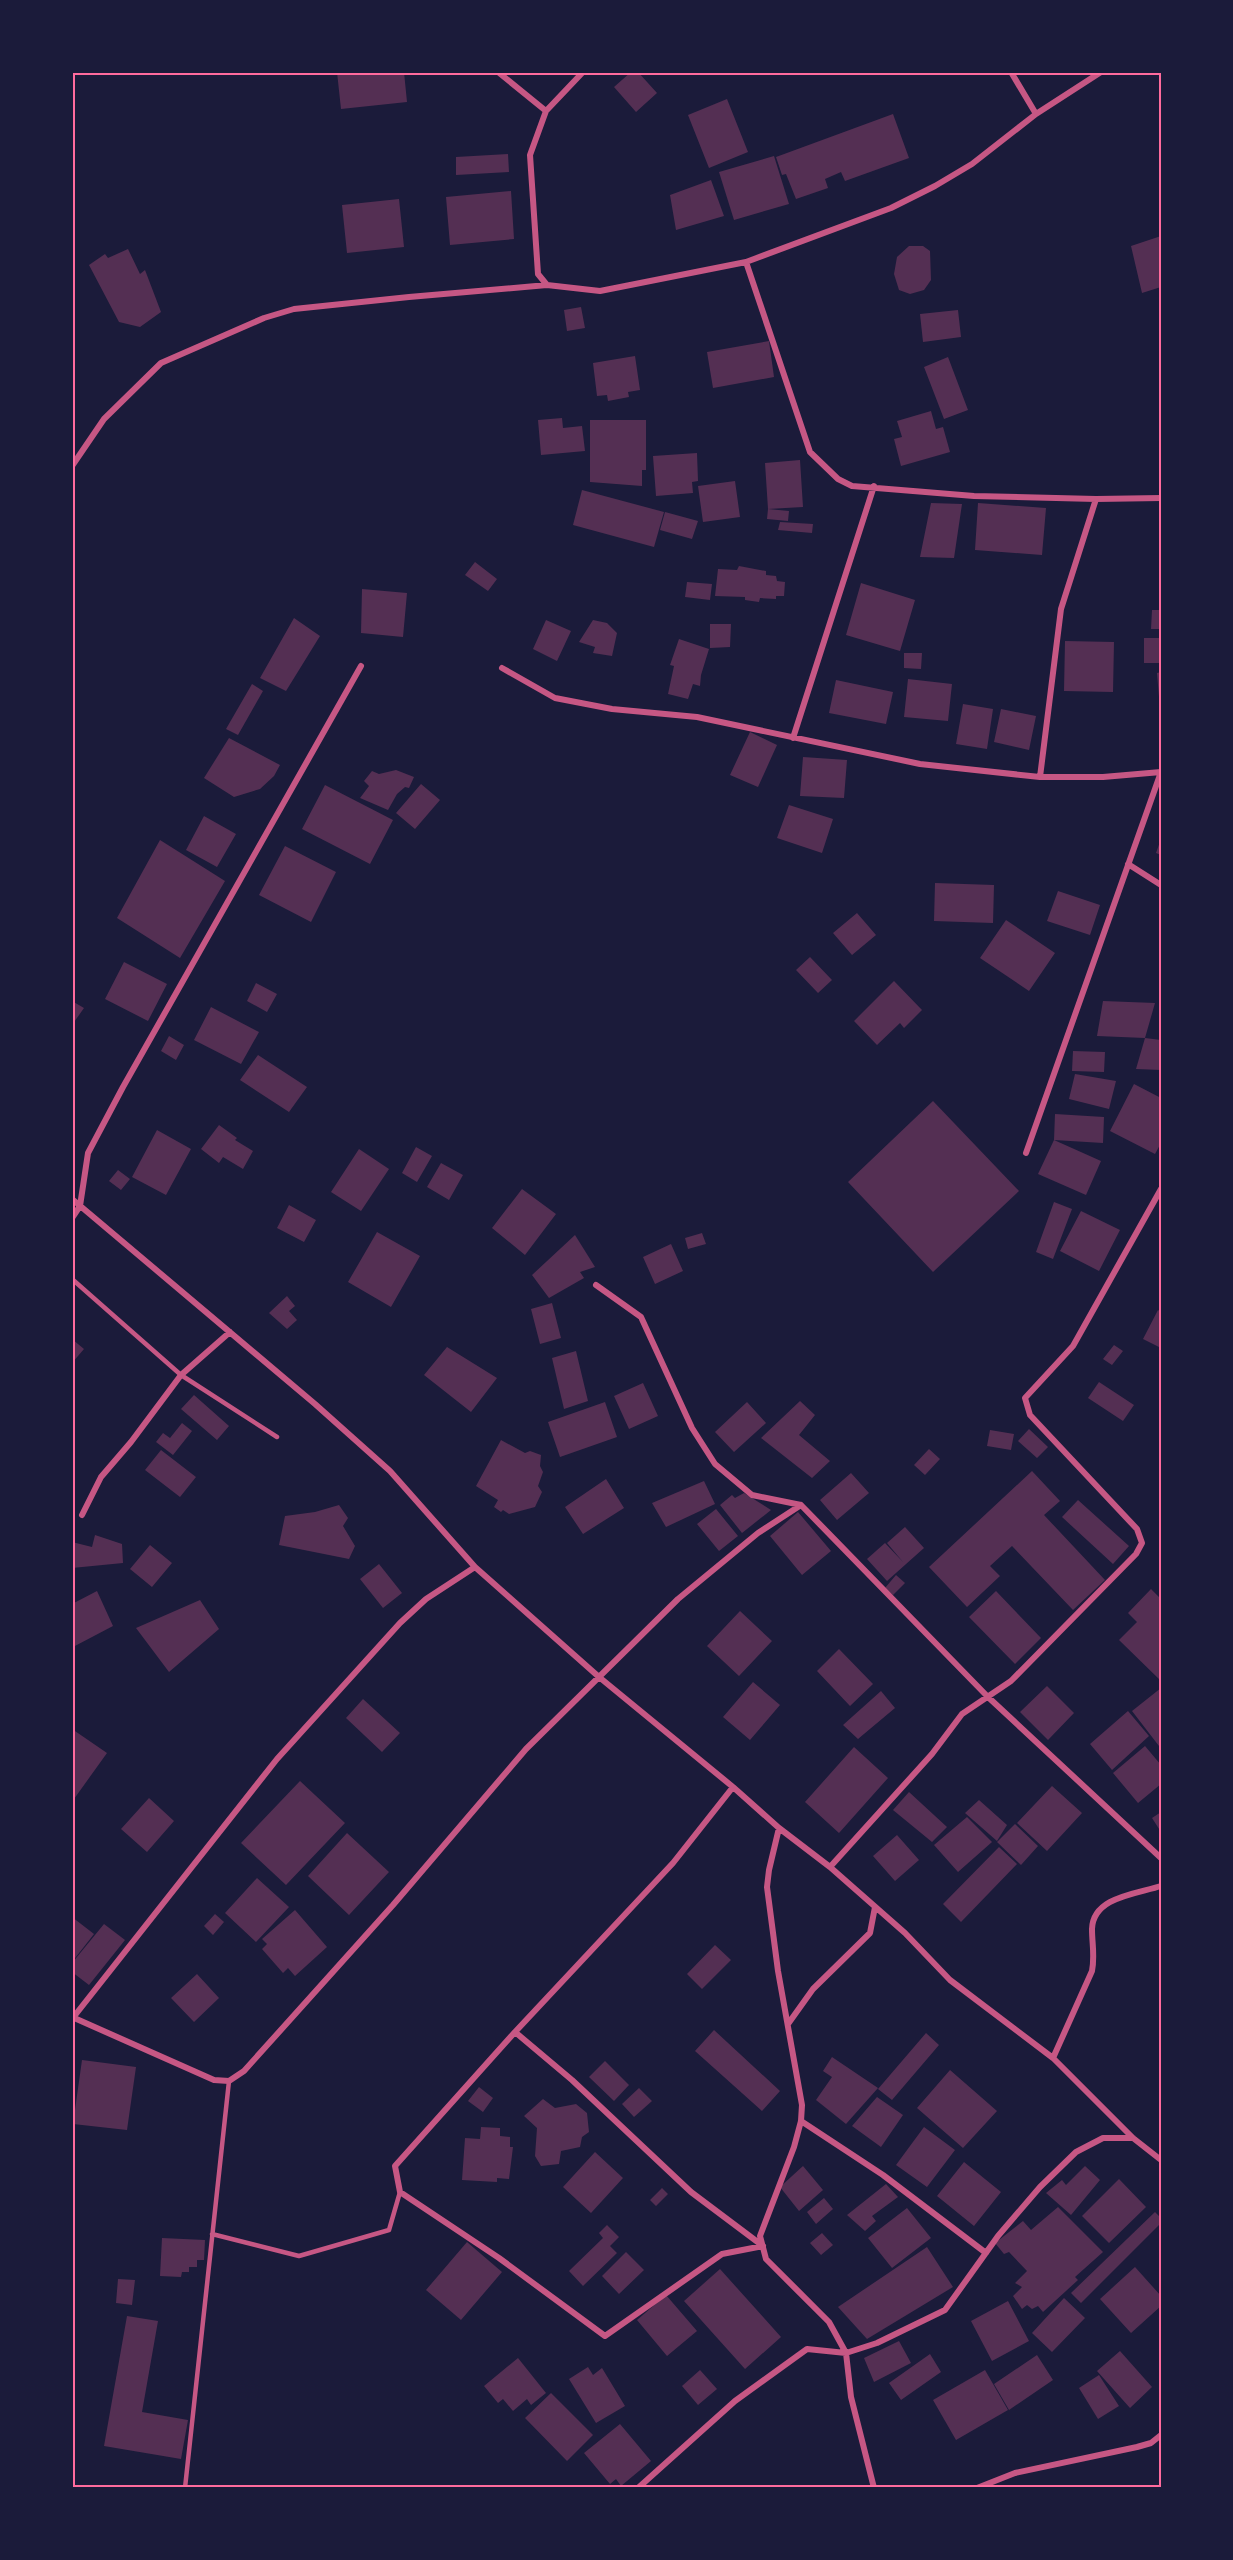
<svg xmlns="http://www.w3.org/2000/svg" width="1233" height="2560" viewBox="0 0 1233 2560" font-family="Overpass,sans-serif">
<rect width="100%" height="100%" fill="#1b1b3a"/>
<!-- building -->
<path fill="#542f53" d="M337,72H404L407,102L341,109Z
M631,72H638L657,93L636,112L614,87Z
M727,99L748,152L709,168L688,115Z
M893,114L909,158L845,181L841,172L825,179L828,188L796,199L786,174L782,175L776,157Z
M508,154L509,172L456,175V157Z
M774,156L789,204L734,220L719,172Z
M711,180L724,216L676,230L670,195Z
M511,191L514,239L450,245L446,197Z
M399,199L404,247L347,253L342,205Z
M1161,236V287L1142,293L1131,246Z
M909,246H923L930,251L931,280L924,290L910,294L899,290L894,274L897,257Z
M128,249L140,274L145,270L161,312L140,327L119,322L89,265L105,254L108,258Z
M581,307L585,328L567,331L564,310Z
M958,310L961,337L923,342L920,314Z
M769,341L774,377L713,388L707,352Z
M635,356L640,390L628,392L629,397L608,401L607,395L597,396L593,363Z
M948,357L968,410L944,419L924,367Z
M931,411L936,429L943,427L950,452L901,466L894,439L902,437L897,421Z
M562,418L563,428L582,426L585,451L541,455L538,420Z
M590,420H646V470H642V486L590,482Z
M697,453L698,481L692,482L693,493L656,496L653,456Z
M800,460L803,507L768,509L765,463Z
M735,481L740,517L703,522L698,486Z
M582,490L664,512L654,547L573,525Z
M931,503L962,504L954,558L920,557Z
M978,503L1046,508L1042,555L975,550Z
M768,509L789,511L788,521L767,519Z
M665,512L698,521L692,539L660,530Z
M780,522L813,524L812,533L778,530Z
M475,562L497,579L488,591L465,575Z
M739,566L766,571V575L776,576L777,581L785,582L784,596H776V599L760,598L759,602L745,600V597L715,596L718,569L737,570Z
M687,582L712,584L710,600L685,597Z
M861,583L915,600L900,651L846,635Z
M362,589L407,593L403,637L361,633Z
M1152,610H1161V629H1151Z
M294,618L320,636L286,691L260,678Z
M546,620L571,631L557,661L533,649Z
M593,620L607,623L617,633L612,656L593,653L595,647L579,642Z
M710,624H731L730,647L710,648Z
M1144,638H1161V663H1144Z
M679,639L709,649L701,675L700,686L693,684L688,699L668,694L674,666L670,665Z
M1065,641L1114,642L1113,692L1064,691Z
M904,653H922L921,669L904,668Z
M1161,672V697H1159L1157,673Z
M908,679L952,684L948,721L904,717Z
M836,680L893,692L886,724L829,713Z
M252,684L263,691L238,735L226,729Z
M963,704L993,709L987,749L956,744Z
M1001,709L1036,716L1029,750L994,742Z
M750,732L777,745L758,787L730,775Z
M229,738L280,765L274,776L260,789L234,797L204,778Z
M803,757L847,760L844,798L800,796Z
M396,770L414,777L409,788L405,787L397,794L388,810L360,798L369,786L364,781L372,771L379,774Z
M421,784L440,800L415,829L396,813Z
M325,785L393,820L370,864L302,829Z
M789,805L833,819L822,853L777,838Z
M204,816L236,834L217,867L186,850Z
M1161,839V855L1156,853Z
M160,840L225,881L180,958L117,918Z
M285,846L336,872L311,922L259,895Z
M935,883L994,885L993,923L934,921Z
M1058,891L1100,905L1090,935L1047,921Z
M857,913L876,935L852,955L833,933Z
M1006,920L1055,953L1029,991L980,958Z
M810,957L832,980L818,993L796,970Z
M124,962L167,984L148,1021L105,999Z
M894,981L922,1010L904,1028L900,1023L877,1045L854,1021Z
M256,983L277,994L267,1012L247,1001Z
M72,1001L84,1008L72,1025Z
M1103,1001L1155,1003L1145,1038L1097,1036Z
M211,1007L259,1032L241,1064L194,1040Z
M169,1036L184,1045L176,1060L161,1051Z
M1145,1038L1161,1040V1070L1136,1069Z
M1073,1051L1105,1052L1104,1072L1072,1071Z
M258,1055L307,1087L289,1112L240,1080Z
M1075,1074L1116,1081L1109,1109L1069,1099Z
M1134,1084L1161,1098V1143L1155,1154L1110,1131Z
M933,1101L1019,1191L933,1272L848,1182Z
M1055,1114L1104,1117L1103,1143L1054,1140Z
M219,1125L237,1138L235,1140L253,1151L243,1169L223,1157L219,1163L201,1149Z
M157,1130L191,1149L166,1195L132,1177Z
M1054,1140L1101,1161L1086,1195L1038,1174Z
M416,1147L432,1156L417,1182L402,1173Z
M359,1149L389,1169L361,1211L331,1192Z
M441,1163L463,1175L449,1200L427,1187Z
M118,1170L130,1179L121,1190L109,1181Z
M522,1189L556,1214L525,1255L492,1228Z
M1054,1202L1072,1209L1053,1259L1036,1252Z
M289,1205L316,1220L304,1242L277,1228Z
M1081,1211L1120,1230L1099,1271L1060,1251Z
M377,1232L420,1256L391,1307L348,1282Z
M702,1233L706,1244L688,1249L685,1238Z
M575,1235L595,1267L580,1272L584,1278L549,1298L532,1275Z
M671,1244L683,1271L655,1284L643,1257Z
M287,1296L295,1306L289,1311L297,1320L287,1329L269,1313Z
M552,1303L561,1338L540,1344L531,1309Z
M1158,1310L1161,1312V1348L1143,1339Z
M72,1339L84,1349L72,1363Z
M1114,1345L1123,1351L1112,1365L1103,1359Z
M447,1347L497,1378L471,1412L424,1375Z
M576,1351L588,1401L564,1409L552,1358Z
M1099,1382L1134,1405L1123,1421L1088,1398Z
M643,1383L658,1416L629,1429L614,1396Z
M194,1395L229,1426L217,1440L181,1409Z
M800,1401L815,1415L799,1435L830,1461L812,1478L761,1438Z
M605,1402L617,1437L560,1457L548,1422Z
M747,1402L766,1423L734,1452L715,1432Z
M182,1423L192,1431L173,1455L156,1442L163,1433L170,1438Z
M1029,1429L1048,1447L1037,1458L1018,1441Z
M990,1430L1014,1434L1011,1450L987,1446Z
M501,1440L525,1453L530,1451L541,1455L540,1466L543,1472L538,1486L542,1492L535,1507L509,1514L503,1510L501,1512L494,1507L498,1500L476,1486Z
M929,1449L940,1459L925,1475L914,1465Z
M161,1450L196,1477L180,1497L145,1470Z
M1032,1471L1060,1501L1044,1515L1105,1580L1073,1610L1012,1546L990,1566L1000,1576L967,1607L929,1567Z
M851,1473L869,1493L837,1520L820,1500Z
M606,1479L624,1508L583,1534L565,1507Z
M704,1481L715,1504L666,1527L652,1503Z
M744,1493L771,1510L742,1533L720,1505L732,1495L735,1498Z
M1078,1500L1129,1546L1113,1564L1062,1517Z
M339,1505L348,1518L343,1526L355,1546L349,1559L279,1545L285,1516L315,1512Z
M716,1509L738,1536L719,1551L697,1524Z
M798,1512L831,1551L802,1575L770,1536Z
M905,1527L924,1548L887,1581L867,1559L885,1543L903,1562L887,1543Z
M95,1535L122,1544L123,1563L72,1568V1542L92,1547Z
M150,1545L172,1563L152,1587L130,1569Z
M379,1564L402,1593L383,1608L360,1579Z
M896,1575L905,1583L893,1595L885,1588Z
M1151,1589L1161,1599V1681L1119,1640L1137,1622L1128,1613Z
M97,1591L113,1626L73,1647L72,1604Z
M996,1591L1041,1638L1015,1664L969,1617Z
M200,1600L219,1629L169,1672L136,1628Z
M740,1611L772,1641L739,1676L707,1646Z
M839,1649L873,1684L850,1706L817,1671Z
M753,1682L780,1705L750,1740L723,1717Z
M1047,1686L1074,1713L1048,1740L1020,1712Z
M1161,1688V1744L1159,1746L1132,1711Z
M881,1691L895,1708L858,1739L843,1725Z
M363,1699L400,1733L382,1752L346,1718Z
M1128,1711L1149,1736L1112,1770L1090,1744Z
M72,1729L107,1753L74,1799L72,1797Z
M1145,1746L1161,1765V1784L1138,1803L1113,1773Z
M854,1747L888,1778L839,1833L805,1802Z
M300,1781L345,1823L286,1885L241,1843Z
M1052,1786L1082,1813L1047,1851L1017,1823Z
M909,1792L947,1827L932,1842L893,1810Z
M149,1798L174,1821L147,1852L121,1829Z
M979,1800L1007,1825L997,1841L965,1813Z
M1161,1812V1832L1152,1818Z
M967,1817L992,1842L958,1872L934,1845Z
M1015,1824L1038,1846L1021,1865L997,1842Z
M347,1833L389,1872L349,1915L308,1876Z
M897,1835L919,1860L895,1881L873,1856Z
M999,1847L1017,1864L961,1922L943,1904Z
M257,1878L289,1907L256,1942L225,1913Z
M295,1910L327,1947L295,1976L288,1968L283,1973L262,1949L267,1944L262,1939Z
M215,1914L224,1922L213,1935L204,1926Z
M72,1917L94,1934L72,1962Z
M104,1924L125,1940L89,1985L72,1972V1963Z
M715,1945L731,1960L702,1989L687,1974Z
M197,1974L219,1998L194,2022L171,1998Z
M714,2030L780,2091L762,2111L695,2051Z
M926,2033L939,2045L892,2100L878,2089Z
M832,2057L878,2088L846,2124L816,2100L832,2077L823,2071Z
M82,2060L136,2067L127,2130L73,2124Z
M605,2061L629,2085L614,2101L589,2077Z
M950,2070L997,2111L963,2148L917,2108Z
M479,2087L493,2098L483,2112L468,2101Z
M639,2088L652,2101L634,2117L622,2104Z
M877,2097L903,2115L881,2147L852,2126Z
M543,2099L555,2108L576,2104L587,2113L589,2132L582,2137L580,2147L561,2151L559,2164L541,2166L535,2156L537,2128L524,2116Z
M481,2127L500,2128V2136L510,2137V2147H513L509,2179L497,2178V2182L462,2180L465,2138L480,2139Z
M924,2127L955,2150L927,2187L896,2165Z
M595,2152L623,2178L591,2213L563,2187Z
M964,2162L1001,2192L974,2226L937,2196Z
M803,2166L823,2190L799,2211L780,2187Z
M1085,2166L1100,2180L1071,2215L1046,2193L1062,2180L1066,2185Z
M1119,2179L1146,2207L1109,2243L1082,2216Z
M886,2184L898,2197L872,2216L876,2221L865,2231L847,2215Z
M662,2188L668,2194L656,2206L650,2200Z
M824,2198L833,2209L816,2224L807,2212Z
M1058,2207L1103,2252L1075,2277L1078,2280L1043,2312L1038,2306L1032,2309L1027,2305L1022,2309L1013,2296L1022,2287L1015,2283L1027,2271L1009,2252L1004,2254L995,2243L1023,2221L1031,2230Z
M907,2208L931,2238L892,2268L868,2238Z
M1155,2212L1161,2218V2223L1081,2303L1071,2293Z
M607,2225L619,2237L610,2246L617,2253L583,2286L569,2271L603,2238L599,2233Z
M822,2233L833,2245L821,2255L810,2243Z
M162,2238L205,2240L204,2260H197V2267H189V2272H182L181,2277L160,2276Z
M467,2242L502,2272L461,2320L426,2290Z
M927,2247L953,2287L867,2339L838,2307Z
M626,2252L644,2270L619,2294L602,2276Z
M1135,2267L1161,2296V2306L1131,2333L1100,2299Z
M720,2269L781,2337L745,2369L684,2301Z
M118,2279L135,2280L132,2305L116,2303Z
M666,2295L697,2331L667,2356L637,2320Z
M1064,2298L1085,2318L1052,2352L1032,2333Z
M1008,2301L1029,2341L992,2361L971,2321Z
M127,2316L158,2321L142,2412L188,2420L181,2459L104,2446Z
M899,2341L911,2363L874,2382L864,2358Z
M1120,2351L1152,2387L1130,2408L1097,2371Z
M930,2354L941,2372L901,2400L889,2383Z
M1037,2355L1053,2380L1009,2410L994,2384Z
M518,2358L546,2393L531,2405L527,2399L513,2411L503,2399L498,2403L484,2386Z
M588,2367L593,2375L602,2368L625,2406L596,2423L569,2379Z
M700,2370L717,2389L698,2405L682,2386Z
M985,2370L1008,2410L956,2440L933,2400Z
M1099,2375L1119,2406L1098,2419L1079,2388Z
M551,2393L593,2435L567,2461L525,2418Z
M620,2424L651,2461L621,2486L616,2479L610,2484L584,2453Z"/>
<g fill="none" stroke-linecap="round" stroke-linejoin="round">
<!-- service -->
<path stroke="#c65784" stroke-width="4.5" d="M72,1279L181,1375L277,1437
M212,2234L299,2256L389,2230L400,2192
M185,2488L229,2081"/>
<!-- minor -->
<path stroke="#c65784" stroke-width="6" d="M498,72L546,111L530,155L538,274L547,285
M1011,72L1036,114
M546,111L583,72
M746,262L810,452L838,479L852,486L974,496L1096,499L1161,498
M72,466L104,419L161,363L264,318L294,309L409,297L547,285L600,291L746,262L891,208L935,186L972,164L1036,114L1101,72
M502,668L555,698L612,709L697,717L920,764L1040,777H1103L1161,772
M793,738L874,486
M1040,777L1061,609L1096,499
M1128,864L1161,885
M1026,1153L1161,772
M72,1199L315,1404L390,1471L475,1567L599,1677L733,1787L779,1828L830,1867L905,1933L950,1980L1053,2058L1133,2138L1161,2160
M72,1218L80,1206L88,1153L123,1087L361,666
M596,1285L641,1317L692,1428L715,1464L752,1495L801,1505L988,1697L1161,1858
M82,1515L101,1477L131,1442L181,1375L230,1332
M779,1828L769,1870L767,1887L778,1971L802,2105L801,2121L794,2147L760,2236L766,2259L829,2322L846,2353L851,2397L874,2488
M830,1867L932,1754L962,1714L1011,1681L1136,1554L1142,1543L1137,1529L1030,1415L1025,1398L1073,1346L1161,1189
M72,2017L214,2080L229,2081L244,2071L393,1905L526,1749L678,1599L758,1533L801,1505
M72,2019L277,1759L400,1623L426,1599L475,1567
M788,2024L813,1989L870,1933L875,1907
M515,2032L572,2080L691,2192L763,2246L722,2254L605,2336L499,2258L400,2192L395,2166Z
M515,2032L673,1863L733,1787
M1053,2058L1092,1971C1095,1956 1092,1944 1092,1929C1093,1897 1136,1894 1161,1886
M801,2121L883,2175L986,2253
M638,2488L735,2401L807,2349L846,2353L877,2343L945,2310L998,2236L1040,2187L1076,2152L1103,2138H1133
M977,2488L1015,2473L1137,2447L1151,2443L1161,2435"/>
</g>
<!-- border -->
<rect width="1233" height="2560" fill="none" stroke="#1b1b3a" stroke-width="147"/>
<rect x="74" y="74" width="1086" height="2412" fill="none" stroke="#ff6b9d" stroke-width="2"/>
</svg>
